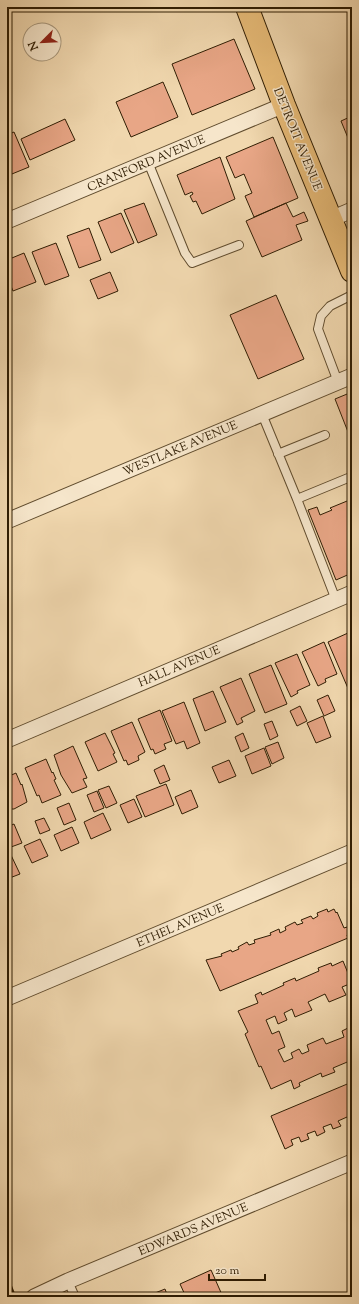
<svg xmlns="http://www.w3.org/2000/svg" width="359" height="1304" viewBox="0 0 359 1304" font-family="'Sorts Mill Goudy',serif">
<rect width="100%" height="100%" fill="#f1d8af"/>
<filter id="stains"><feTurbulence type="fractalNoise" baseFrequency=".005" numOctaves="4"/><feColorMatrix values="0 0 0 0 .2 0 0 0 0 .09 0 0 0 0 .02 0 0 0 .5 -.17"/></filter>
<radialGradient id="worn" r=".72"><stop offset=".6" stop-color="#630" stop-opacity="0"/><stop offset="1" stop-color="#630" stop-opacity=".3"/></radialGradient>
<!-- building -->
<path fill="#e8a686" stroke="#2f1d03" d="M234,39L255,89L192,115L172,64Z
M163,82L178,117L131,137L116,102Z
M352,116V142L350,138H348L341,121Z
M65,119L75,140L30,160L21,139Z
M14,132L29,167L7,176V135Z
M273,137L298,198L254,217L245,196L252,193L244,174L235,178L226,157Z
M220,157L235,199L202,214L196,201L193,202L190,196L193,194L192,192L185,195L177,175Z
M144,203L157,235L138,243L124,210Z
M286,203L293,217L304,212L308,221L296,225L302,240L262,257L246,221Z
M121,213L134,243L111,253L98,222Z
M89,228L101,260L79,268L67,236Z
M56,243L69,276L45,285L32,252Z
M24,253L36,282L13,291L7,276V260Z
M110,272L118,291L98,299L90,280Z
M276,295L304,359L258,379L230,315Z
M352,392V436L350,437L335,399Z
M352,499V573L336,580L308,510L317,507L320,515L332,510L330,508Z
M348,633L352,639V692L350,693L328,642Z
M324,642L337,674L325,679L326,682L318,686L302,652Z
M297,654L310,685L297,691L298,693L291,697L275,663Z
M271,665L287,704L265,713L249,674Z
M241,678L255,711L241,718L243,722L237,725L220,687Z
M213,691L226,722L205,731L193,699Z
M328,695L335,711L324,716L317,700Z
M184,702L200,743L187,749L184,741L176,744L162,711Z
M300,706L307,721L297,726L290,711Z
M160,710L172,741L164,744L166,749L155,754L153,749L151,750L138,719Z
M323,716L331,737L316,743L307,723Z
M272,721L278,736L270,740L264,724Z
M132,722L145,752L138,756L139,760L128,765L126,760L124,761L111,731Z
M105,733L115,753L113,754L117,762L98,771L85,742Z
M243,733L249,748L241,752L235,737Z
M278,742L284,758L272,764L265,747Z
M73,746L87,778L83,779L87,787L72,793L61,775L54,755Z
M264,748L271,766L252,774L245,756Z
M46,759L52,773L53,772L56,779L54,780L61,795L42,803L39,795L37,796L25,768Z
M229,760L236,776L219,783L212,767Z
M164,765L170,780L160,784L154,770Z
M16,773L21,785L22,784L27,802L14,809H10L7,801V777Z
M166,784L174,805L145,817L136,796Z
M109,786L117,803L106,808L98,790Z
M191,790L198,807L182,814L175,797Z
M97,791L104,808L94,812L87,795Z
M134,799L142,817L128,823L120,805Z
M69,803L76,820L64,825L57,808Z
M103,813L111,830L91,839L84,822Z
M44,818L50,830L40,834L35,821Z
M14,824L22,843L11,847L7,838V827Z
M72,827L79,843L61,851L54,835Z
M40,839L48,856L32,863L24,846Z
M10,853L20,874L7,879V854Z
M327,909L328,912L334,909L336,913L337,912L344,928L347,927L350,934L347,935L348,938L220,991L206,960L222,956L221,954L231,950L232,952L239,949L238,947L247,942L249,945L255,943L254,940L271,935L270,933L279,929L280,933L286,930L285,927L295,922L297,925L303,923L301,920L311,916L313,919L318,916L317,913Z
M343,961L352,983L342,987L346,995L329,1002L325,994L308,1002L312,1010L295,1017L292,1009L284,1013L287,1020L278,1024L275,1016L266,1020L272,1034L279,1031L285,1047L278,1050L284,1062L293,1058L291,1053L299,1049L302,1054L309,1051L307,1045L323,1038L326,1044L344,1037L342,1031L352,1026V1060L333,1068L335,1072L322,1077L321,1073L299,1083L300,1086L294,1089L291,1080L271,1089L261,1066L259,1067L245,1034L248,1032L238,1011L258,1003L255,995L261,992L262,995L284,985L283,983L295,978L296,981L319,971L318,968L331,963L332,966Z
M352,1082V1121L349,1122L347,1117L338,1121L341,1126L333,1129L331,1124L323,1127L325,1132L317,1136L315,1131L307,1134L309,1139L301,1142L299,1137L291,1140L293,1145L285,1149L271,1116Z
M211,1270L223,1297H186L180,1284Z
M165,1289L168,1297H145Z"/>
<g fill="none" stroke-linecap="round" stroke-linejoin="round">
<!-- service casing -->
<g stroke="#604c2e" stroke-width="10">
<path id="service" d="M148,162L185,253L192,263L239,245
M338,382L318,329L321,316L330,306L352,295
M262,414L297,499L348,478
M278,454L325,435
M297,499L336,600
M68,1281L75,1297"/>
</g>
<!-- minor casing -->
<g stroke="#604c2e" stroke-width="17">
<path id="minor" d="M331,219L352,210
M7,221L284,105
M7,521L352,376
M7,740L352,593
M7,998L352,852
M34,1297L68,1281L352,1162"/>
</g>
<!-- primary casing -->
<g stroke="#2f1d03" stroke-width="24">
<path id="primary" d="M247,7L284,105L352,271"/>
</g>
<!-- service -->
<use href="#service" stroke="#f6e6cb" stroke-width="8"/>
<!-- minor -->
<use href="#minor" stroke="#f6e6cb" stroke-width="15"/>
<!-- primary -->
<use href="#primary" stroke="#e8bc78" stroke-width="22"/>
<!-- rail casing -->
<g stroke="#2f1d03" stroke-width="4.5">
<path id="rail" d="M7,1279L14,1297"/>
</g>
<!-- rail -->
<use href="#rail" stroke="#f6e6cb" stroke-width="3" stroke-dasharray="9" stroke-linecap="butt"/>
</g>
<g text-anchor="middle" stroke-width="3" stroke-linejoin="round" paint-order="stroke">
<!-- street labels -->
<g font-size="12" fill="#2f1d03" stroke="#f6e6cb">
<text transform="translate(298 139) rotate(68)" y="4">DETROIT AVENUE</text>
<text transform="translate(146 163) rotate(-23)" y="4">CRANFORD AVENUE</text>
<text transform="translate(180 448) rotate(-23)" y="4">WESTLAKE AVENUE</text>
<text transform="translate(179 666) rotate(-23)" y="4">HALL AVENUE</text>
<text transform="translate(180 925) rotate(-23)" y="4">ETHEL AVENUE</text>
<text transform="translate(193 1229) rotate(-23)" y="4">EDWARDS AVENUE</text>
</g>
</g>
<!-- margin -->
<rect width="359" height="1304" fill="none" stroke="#f1d8af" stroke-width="24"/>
<rect x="8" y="8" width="343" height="1288" fill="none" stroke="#2f1d03" stroke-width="2"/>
<rect x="12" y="12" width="335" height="1280" fill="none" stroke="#2f1d03"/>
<!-- north arrow -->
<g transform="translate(42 42) rotate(246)"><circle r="19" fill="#f6e6cb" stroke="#a6967b"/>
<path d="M0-3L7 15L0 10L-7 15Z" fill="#8f2418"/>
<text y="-6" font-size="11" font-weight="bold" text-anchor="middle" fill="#2f1d03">N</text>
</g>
<!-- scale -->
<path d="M209 1274v6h56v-6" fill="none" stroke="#2f1d03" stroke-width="2"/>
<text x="215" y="1274" font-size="12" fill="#2f1d03" stroke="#f6e6cb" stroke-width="3" paint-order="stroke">20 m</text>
<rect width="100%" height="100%" filter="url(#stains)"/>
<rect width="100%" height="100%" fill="url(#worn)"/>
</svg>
